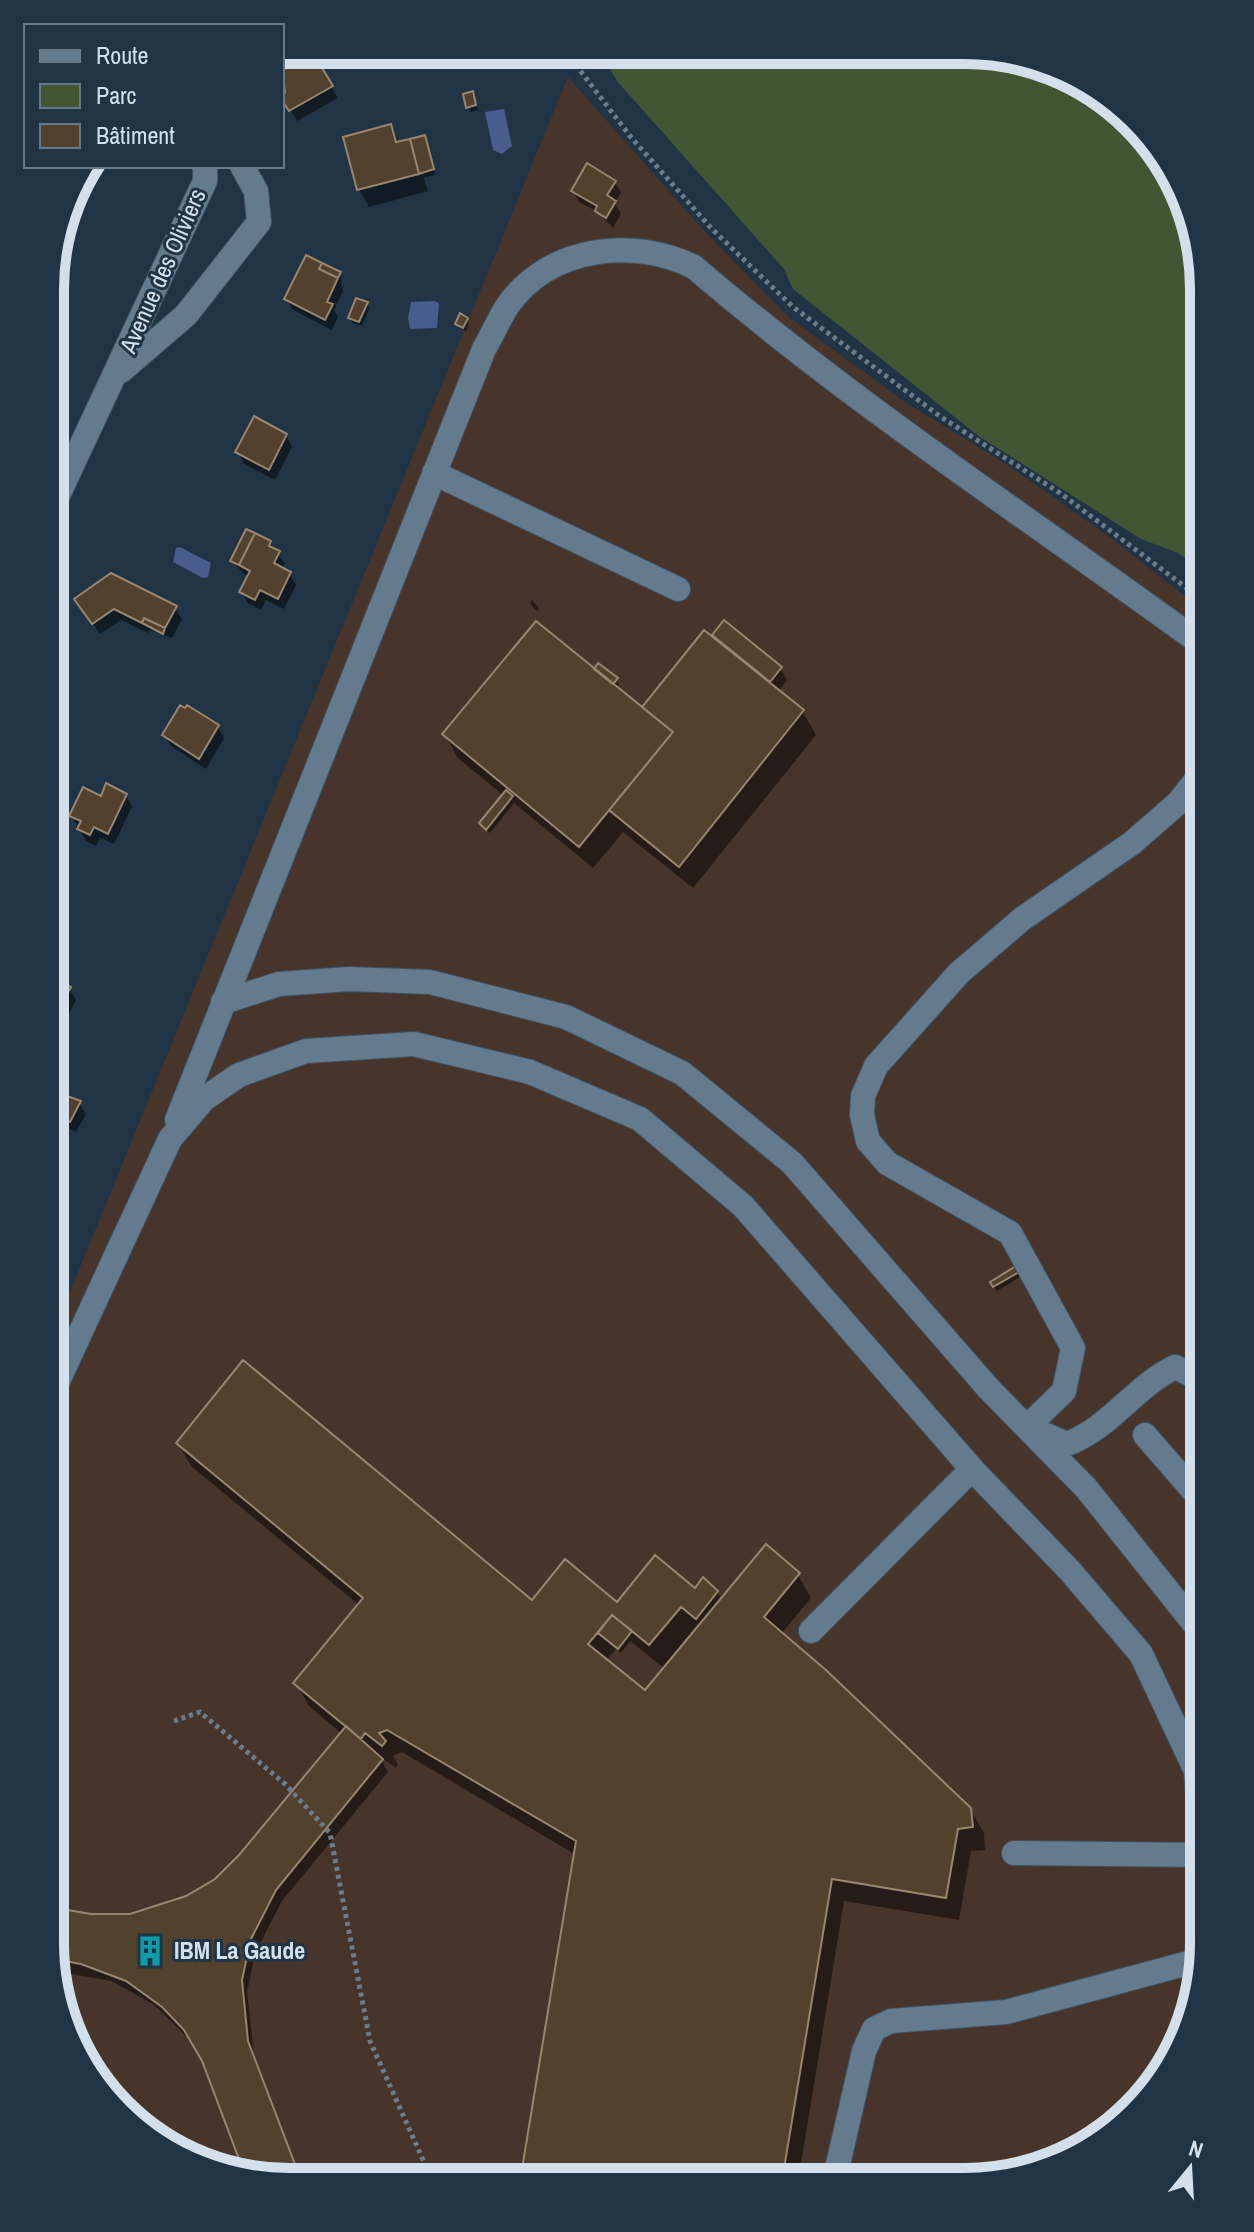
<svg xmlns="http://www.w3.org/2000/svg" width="1254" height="2232" viewBox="0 0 1254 2232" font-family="'Archivo Narrow',sans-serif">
<rect width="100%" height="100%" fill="#203445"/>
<!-- commercial -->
<path fill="#47352c" d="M568,77L707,234L790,318L905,402L1009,466L1111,538L1204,611L1203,1959L1186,2034L1154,2089L1110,2133L1042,2169L965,2182L258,2180L143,2132L91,2076L63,2020L50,1943L51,1338Z"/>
<!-- green -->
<path fill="#415733" d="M600,52L1011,55L1122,109L1191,212L1204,289V570L1178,553L1141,539L980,437L793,289L784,269L617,81Z"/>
<!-- water -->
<path fill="#485d8b" d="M504,109L512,146L502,154L493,150L485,112Z
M434,301L439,303L437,328L410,329L408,318L411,302Z
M180,547L211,563L208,577L203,578L173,562L176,548Z"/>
<!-- shadow -->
<path fill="#0007" fill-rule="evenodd" d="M312,55L338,98L297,121L282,96L288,92L282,73Z
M472,93L478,110L471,112L468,107Z
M390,127L400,143L424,137L435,175L424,178L428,191L369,207L359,189Z
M615,182L621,193L615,203L621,214L613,228L598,212L579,202L573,190Z
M340,274L343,291L334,310L338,317L332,330L293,310L286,299Z
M367,304L369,309L362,326L353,323L350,318Z
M466,319L469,324L466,332L457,324Z
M286,435L292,447L275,480L244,464L238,452Z
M270,543L285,564L282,569L290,574L296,585L284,609L266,600L261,610L248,603L241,592L247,577L232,561Z
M77,599L175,608L182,619L172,638L150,630L148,633L121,620L100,634Z
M532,600L539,608L537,611L530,604Z
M714,635L781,669L787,680L778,692L803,712L816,735L693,888L623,832L593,868L514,803L490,833L484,828L481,824L504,796L458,758L445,735L594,671L616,680L619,684L616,689L642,710L721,646Z
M218,727L224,738L206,769L171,746L164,735Z
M126,795L132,807L114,844L100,838L96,846L86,841L72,816L101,798Z
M51,870L58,881L51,896Z
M51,979L69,988L76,1000L61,1030L51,1025Z
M51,1092L79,1103L86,1114L76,1132L65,1126L57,1143L51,1139Z
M1015,1269L1020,1277L997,1291L992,1283Z
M178,1443L532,1603L617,1605L695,1591L717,1592L722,1601L798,1575L811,1598L781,1634L970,1809L984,1833L985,1850L971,1851L959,1920L844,1901L798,2182L522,2181L576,1855L402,1752L393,1756L398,1765L396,1768L379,1756L388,1772L282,1901L256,1951L247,1992L254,2055L301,2180H258L247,2176L204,2062L192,2042L153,2004L111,1981L55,1971L50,1909L91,1916H130L187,1898L216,1880L241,1857L342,1734L309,1706L296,1683L359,1605L191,1466ZM630,1641L665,1669L645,1693L606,1661L616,1649L621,1653Z"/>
<!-- building -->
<path fill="#52412c" stroke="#98856f" stroke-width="2" d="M313,53L333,86L289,111L282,100L285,92L282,70Z
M473,91L476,105L466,108L463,94Z
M391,124L396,142L410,139L419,174L357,190L343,137Z
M425,135L434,169L419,174L410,139Z
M587,163L616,181L607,195L616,201L606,218L595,211L597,206L571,191Z
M306,255L322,263L319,269L338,278L327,302L333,304L325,320L284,299Z
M322,263L341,272L338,278L319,269Z
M356,298L368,302L359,322L348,318Z
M460,313L468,318L463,328L455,324Z
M254,416L287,434L269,470L235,452Z
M246,529L255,533L239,565L230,561Z
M255,533L271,541L269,546L280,551L274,563L291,572L278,599L260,590L255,600L239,592L250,571L239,565Z
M111,573L177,606L165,628L144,618L142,623L114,609L92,624L74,599Z
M144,618L165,628L163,634L142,623Z
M724,620L782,667L770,682L712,635Z
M536,621L673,732L579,847L442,734Z
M704,630L804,710L679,867L609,810L673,732L642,707Z
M598,663L618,678L613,684L594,669Z
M180,705L185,708L187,705L219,725L199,759L162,735Z
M106,783L127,794L108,834L94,827L90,835L77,829L81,821L69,816L83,787L101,796Z
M506,790L513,796L486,830L479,823Z
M51,977L71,987L54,1020L51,1018Z
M51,1090L81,1101L70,1122L59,1116L51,1131Z
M1016,1266L1019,1272L993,1287L990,1282Z
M243,1360L532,1600L565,1559L617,1602L655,1555L695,1588L703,1577L718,1591L696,1619L681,1607L649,1645L612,1615L588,1644L645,1690L766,1544L800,1573L764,1617L827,1671L971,1808L973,1827L958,1829L946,1898L832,1879L782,2181H520L576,1841L387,1730L379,1733L386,1741L382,1746L365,1733L361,1739L293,1683L363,1598L176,1443Z
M612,1615L632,1631L618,1649L598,1633Z
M346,1726L383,1759L276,1890L251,1939L242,1980L248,2041L301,2180H258L245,2175L202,2061L184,2030L162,2007L126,1981L81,1964L53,1959L50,1907L91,1914H130L186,1896L215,1879L239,1855Z"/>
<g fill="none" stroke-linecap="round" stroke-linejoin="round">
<!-- minor casing -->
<g stroke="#405261" stroke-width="26">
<path id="minor" d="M121,371L186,315L259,222L256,191L242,166
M434,473L678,589
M52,508L205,181V166
M223,1002L279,984L349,979L430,982L566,1017L682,1073L792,1163L989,1389L1086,1488L1204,1636
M177,1120L484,349C492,335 499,319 508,305C550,246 633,237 694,267C855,405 1033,521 1204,646
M1204,1381L1175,1367C1134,1387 1110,1428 1067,1444L1027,1427L1064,1391L1073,1348L1010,1233L887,1163L868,1141L862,1115L863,1096L876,1066L959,973L1022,919L1132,843L1179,802L1204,770
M51,1396L170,1139L204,1099L239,1075L306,1051L414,1044L530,1072L640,1119L743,1206L972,1469L1070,1571L1141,1654L1196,1771L1203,1860
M1145,1435L1204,1503
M811,1631L972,1469
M1014,1853L1202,1855
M834,2182L864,2051L874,2029L891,2021L1006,2012L1203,1959"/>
</g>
<!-- path -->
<path stroke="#6b7c8a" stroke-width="5" stroke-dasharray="4 4" stroke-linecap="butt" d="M566,52L630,136L712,229L793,307L941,417L1060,493L1204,601
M174,1721L200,1712L285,1784L330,1833L370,2041L432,2180"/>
<!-- minor -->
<use href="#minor" stroke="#647b8e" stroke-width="24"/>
</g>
<!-- icons -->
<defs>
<g id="building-bare" transform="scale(2.4)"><path d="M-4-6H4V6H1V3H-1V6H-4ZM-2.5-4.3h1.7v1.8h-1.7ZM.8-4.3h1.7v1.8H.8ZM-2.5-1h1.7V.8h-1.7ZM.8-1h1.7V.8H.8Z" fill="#0f9aa8" stroke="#203445" stroke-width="2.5" paint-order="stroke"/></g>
</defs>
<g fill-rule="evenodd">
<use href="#building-bare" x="150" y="1951"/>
</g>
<g text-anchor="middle" stroke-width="6" stroke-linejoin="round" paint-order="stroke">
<!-- street labels -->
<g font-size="24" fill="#d3e0eb" stroke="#203445">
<text transform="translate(163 271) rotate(-66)" y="8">Avenue des Oliviers</text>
</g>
<!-- poi labels -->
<g font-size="24" font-weight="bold" fill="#d3e0eb" stroke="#203445" text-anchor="start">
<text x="174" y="1959">IBM La Gaude</text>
</g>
</g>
<!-- crop -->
<path d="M0 0H1254V2232H0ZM289 64H965A225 225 0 0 1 1190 289V1943A225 225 0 0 1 965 2168H289A225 225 0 0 1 64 1943V289A225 225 0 0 1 289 64Z" fill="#203445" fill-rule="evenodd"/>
<path fill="none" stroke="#d3e0eb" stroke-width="10" d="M289 64H965A225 225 0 0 1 1190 289V1943A225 225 0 0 1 965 2168H289A225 225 0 0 1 64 1943V289A225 225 0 0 1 289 64Z"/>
<!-- legend -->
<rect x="24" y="24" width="260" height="144" fill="#203445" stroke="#687987" stroke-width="2"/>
<rect x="40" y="50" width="40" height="12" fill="#647b8e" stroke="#687987" stroke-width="2"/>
<text x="96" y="64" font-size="24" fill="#d3e0eb">Route</text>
<rect x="40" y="84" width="40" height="24" fill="#415733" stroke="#687987" stroke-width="2"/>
<text x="96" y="104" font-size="24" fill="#d3e0eb">Parc</text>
<rect x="40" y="124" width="40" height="24" fill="#52412c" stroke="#687987" stroke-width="2"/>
<text x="96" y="144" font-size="24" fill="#d3e0eb">Bâtiment</text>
<!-- north arrow -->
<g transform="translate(1190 2168) rotate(18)" stroke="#203445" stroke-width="6" paint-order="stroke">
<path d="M0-6L14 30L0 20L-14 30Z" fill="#d3e0eb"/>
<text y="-12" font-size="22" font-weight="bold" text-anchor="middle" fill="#d3e0eb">N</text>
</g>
</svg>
